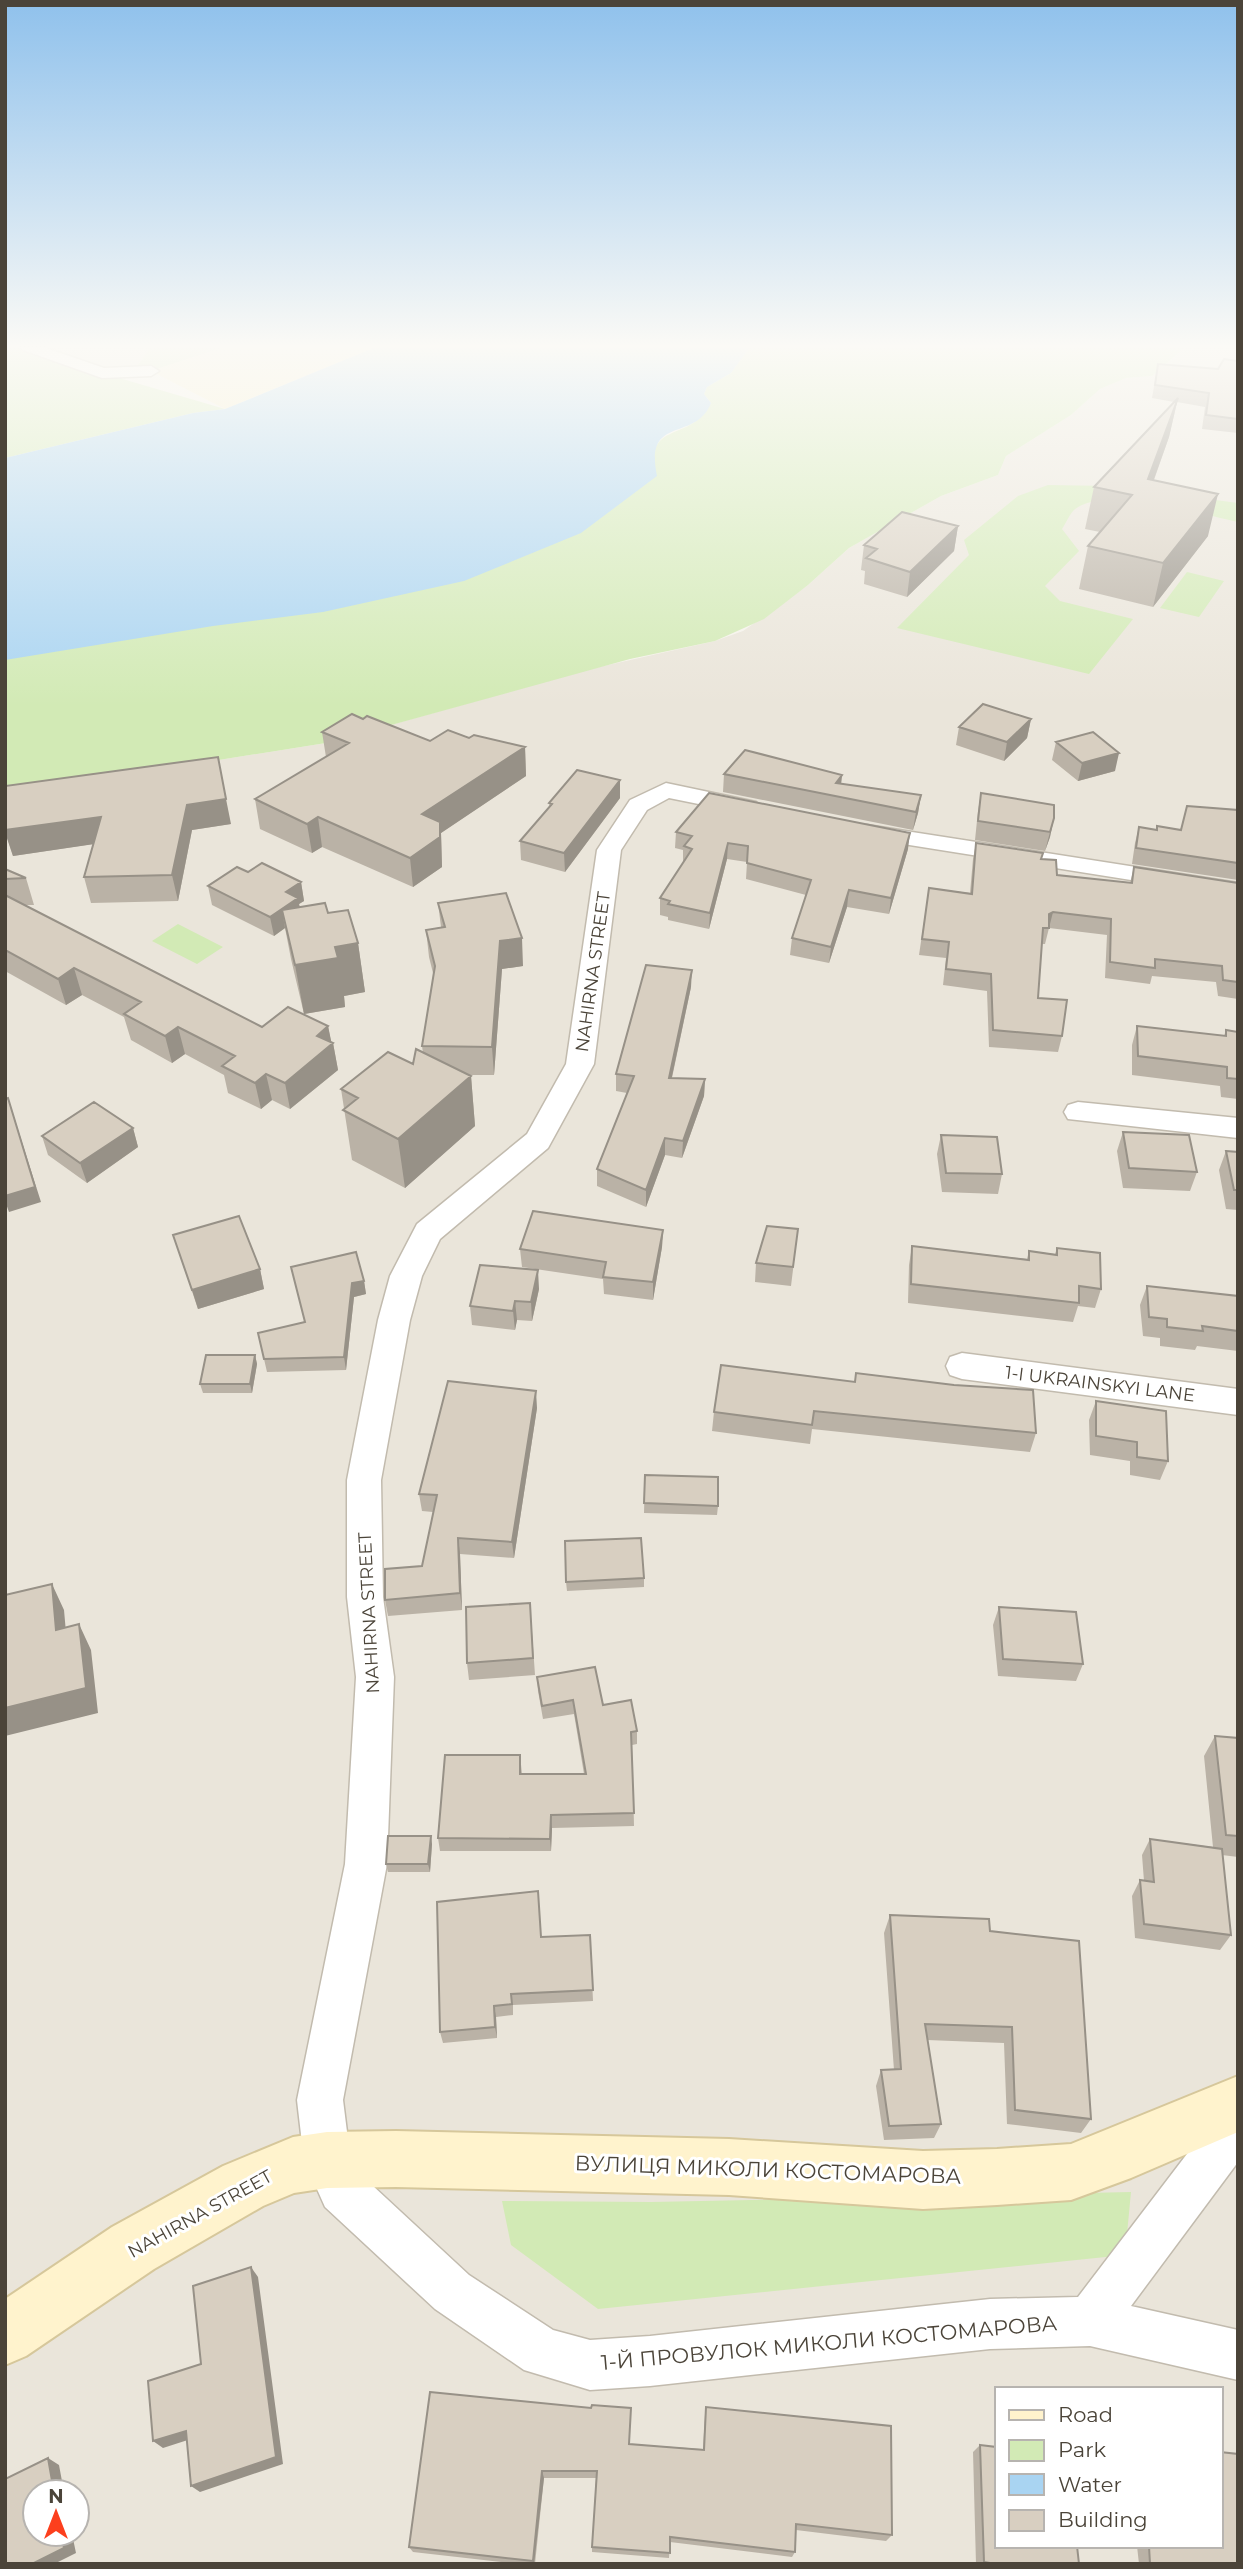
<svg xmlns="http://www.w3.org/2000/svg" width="1243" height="2569" viewBox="0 0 1243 2569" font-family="Montserrat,sans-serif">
<rect width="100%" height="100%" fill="#f6f3ec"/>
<!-- residential -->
<path fill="#eae5da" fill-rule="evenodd" d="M29,347H224L151,371L102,373Z
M1182,347H1238V2564H5V794L326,743L590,669L715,641L743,631L808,585L849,548L941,496L998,475L1006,456L1071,415L1100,389L1126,378L1152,376L1181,352ZM996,2389H1220V2546H996ZM35,2492H77V2534H35Z"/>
<!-- green -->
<path fill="#d2eab5" d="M5,347H29L102,373L225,409L193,413L5,458Z
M151,347H224L151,371L138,365Z
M750,347H1182L1181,351L1152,376L1126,378L1100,389L1071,415L1006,456L998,475L941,496L849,548L808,585L764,619L715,641L630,659L326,743L5,794V629L653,458C655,431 681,434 697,420C703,416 707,408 711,403L704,394L707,387L731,373Z
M1048,485L1111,486L1238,503V522C1199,514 1106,483 1074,510C1069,515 1066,523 1062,529L1079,551L1045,586L1060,601L1133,619L1089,674L897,628L969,555L964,540L1018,496Z
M1187,572L1224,581L1199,617L1160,608Z
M178,924L223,947L197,964L152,941Z
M1131,2192L1125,2255L598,2309L511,2245L502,2201L651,2202Z"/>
<!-- sand -->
<path fill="#f9efc9" d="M224,347H376L225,409L151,371Z"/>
<!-- water -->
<path fill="#a9d4f2" d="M376,347H750L731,373L707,387L704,394L711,403C695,443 644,414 657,476L581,533L464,581L323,612L213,626L5,660V458L193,413L225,409L240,403Z"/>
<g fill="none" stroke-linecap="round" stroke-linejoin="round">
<!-- street casing -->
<g stroke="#c2bbae" stroke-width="3">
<path id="street" d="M21,347H43L104,368L151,366L159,371L151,376L102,378L23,350Z
M666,783L756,802L760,807L756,812L748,814L669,798L647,810L621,850L594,1064L548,1148L440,1239L422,1276L410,1320L381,1480L383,1597L394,1677L387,1864L343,2100L350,2156L359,2173L469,2275L553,2330L590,2340L650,2336L990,2299L1078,2297L1222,2108L1238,2101V2162L1131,2306L1238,2330V2380L1090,2346L990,2349L650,2386L590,2390L524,2370L435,2309L325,2207L304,2160L297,2100L345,1864L356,1677L347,1597V1480L378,1320L390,1276L417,1224L527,1134L566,1064L597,850L630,800Z
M867,825L1238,883V897L859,837L855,832L859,827Z
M1078,1102L1238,1118V1138L1068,1119L1064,1112L1068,1105Z
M962,1353L1238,1389V1415L962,1379L950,1375L946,1366L950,1357Z"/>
</g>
<!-- secondary casing -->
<g stroke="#d6c79b" stroke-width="4">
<path id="secondary" d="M1238,2076V2132L1131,2178L1071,2200L997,2205L923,2209L729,2195L396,2187L327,2188L294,2193L263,2206L154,2269L26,2356L5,2365V2299L112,2227L223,2166L293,2137L327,2132L396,2131L729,2139L923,2151L997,2149L1071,2144Z"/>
</g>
<!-- street -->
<use href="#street" fill="#fff" fill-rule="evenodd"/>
<!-- secondary -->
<use href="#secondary" fill="#fff3cd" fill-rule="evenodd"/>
</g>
<!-- wall -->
<path fill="#bab2a6" d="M1238,361V433L1202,429L1205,407L1177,402L1169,437L1154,480L1208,536L1153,607L1079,589L1088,546L1100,532L1085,529L1094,487L1174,402L1152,398L1158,364L1218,369Z
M958,526L954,551L907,597L864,584L865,571L861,570L864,545Z
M363,719L430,741L469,738L525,747L526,776L441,833L442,867L413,887L322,847L312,853L260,829L255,799L326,757L322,732Z
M1031,719L1027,738L1004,761L956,745L959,727Z
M1056,742L1115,771L1078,781L1052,760Z
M724,774L842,775L841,784L921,795L918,813L913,830L723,792Z
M620,780V798L565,872L521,860L520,841L550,807L549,803Z
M5,786L231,824L192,830L178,901L91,903L84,877L93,844L13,856L5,832Z
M981,793L1054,805L1050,837L1045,851L975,840L978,811Z
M1238,810V880L1132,864L1135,843L1139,827L1156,830L1157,826L1180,830Z
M676,832L908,849L889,914L847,907L829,963L790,955L792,938L806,895L746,879L747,862L727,859L709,929L668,920V917L660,915V898L683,863V850L675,848Z
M976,843L1042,859L1057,875L1130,883L1134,867L1238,883V999L1218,996L1216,982L1152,976L1150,984L1105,978L1107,935L1049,928L1045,944H1042L1038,998L1062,1036L1058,1052L989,1047L987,991L943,985L946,958L919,955L929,888L970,893L973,859Z
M5,869L26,878L34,905H25L262,1027L328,1026L331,1042L333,1043L338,1070L290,1109L272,1100L261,1109L228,1093L224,1075L185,1054L172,1063L131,1040L124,1017L82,995L66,1005L5,971Z
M248,872L301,882L304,901L299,904L300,907L328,913L358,943L365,992L344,996L345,1007L304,1014L291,959L285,928L274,936L212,905L208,886Z
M438,903L523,966L502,969L494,1075H468L471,1076L475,1126L405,1188L352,1160L341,1089L413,1064L423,1053L422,1046L434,977L429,957L426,930L441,927Z
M691,987L672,1078L705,1079L704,1096L682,1158L665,1155L646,1207L597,1186V1169L627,1093L616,1091V1074Z
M1137,1026L1224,1036L1226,1030L1238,1032V1099L1221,1097L1220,1086L1132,1075V1045Z
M133,1128L138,1147L87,1183L48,1155L42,1136Z
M1123,1132L1197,1172L1190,1191L1123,1188L1117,1151Z
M941,1135L1002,1174L998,1194L942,1192L937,1154Z
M1226,1151L1238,1152V1210L1226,1209L1219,1170Z
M798,1229L791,1286L755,1282L756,1263Z
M663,1230L662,1247L653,1300L604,1294L603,1279L522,1267L520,1249Z
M173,1235L260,1269L264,1289L198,1309Z
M912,1246L1027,1259L1029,1251L1055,1254L1057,1248L1101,1289L1095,1308L1078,1306L1073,1322L908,1303L909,1265Z
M364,1281L366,1294L354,1297L346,1370L267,1372L258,1333L305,1322Z
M1147,1286L1238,1296V1351L1197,1346L1195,1350L1160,1346V1338L1143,1336L1140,1305Z
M539,1289L532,1321L517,1320L515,1330L472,1325L470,1306Z
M255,1355L257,1364L252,1393H203L200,1384Z
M856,1373L1036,1433L1030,1452L812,1429L810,1444L712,1431L714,1412L855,1382Z
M1096,1401L1168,1461L1160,1480L1130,1475V1461L1090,1455L1089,1420Z
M537,1408L514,1558L460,1554L462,1610L388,1616L385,1600L422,1566L433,1512L422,1511L419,1494Z
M645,1475L718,1506L717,1515L644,1513Z
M644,1578V1587L567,1591L566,1582Z
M530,1603L535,1675L469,1680L467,1663Z
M999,1607L1083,1664L1076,1681L998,1676L993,1625Z
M537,1677L603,1705L637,1731V1744L632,1745L634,1826L552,1828L551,1851H440L438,1838L520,1755L522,1774H584L574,1714L543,1719L538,1691Z
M1215,1736L1238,1738V1857L1222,1855L1231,1935L1220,1950L1135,1938L1132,1896L1140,1880L1144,1881L1142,1855L1150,1839L1213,1847L1204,1756Z
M432,1844L430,1872H388L386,1864Z
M890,1915L990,1931L1091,2119L1081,2133L1007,2124L1004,2043L927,2040L941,2124L934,2138L884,2140L876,2086L881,2070H894L884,1933Z
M590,1935L593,2001L513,2005V2015L496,2017L497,2038L443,2043L440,2032L542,1937Z
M430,2392L629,2444L703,2449L705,2415L706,2407L892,2535L886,2541L796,2530L795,2552L792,2557L670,2542L669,2558L592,2552V2547L596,2478H544L535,2564H519L413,2552L409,2547Z
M980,2445L1079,2564H976L973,2452Z
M1137,2546H1220L1238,2564H1139Z"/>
<!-- shaded-wall -->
<path fill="#979187" d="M1178,398L1169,437L1139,521L1148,479Z
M1218,494L1208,536L1153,607L1163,563Z
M958,526L954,551L907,597L910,572Z
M1031,719L1027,738L1004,761L1007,742Z
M525,747L526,776L441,833L442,867L413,887L410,858L422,814Z
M1119,753L1115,771L1078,781L1082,763Z
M842,775L840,793L836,783Z
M620,780V798L565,872L564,853Z
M921,795L918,813L913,830L916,812Z
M226,799L231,824L192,830L178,901L172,875L187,805Z
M101,817L108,842L13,856L5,832V830Z
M318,817L322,847L312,853L307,824Z
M1054,818L1050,837L1045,851L1050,832Z
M910,833L908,849L889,914L891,898Z
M728,843L727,859L709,929L710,913Z
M301,882L304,901L299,904L301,917L282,910L285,928L274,936L270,917L286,892Z
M849,890L847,907L829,963L831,947Z
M1053,912L1049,928V914Z
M522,938L523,966L502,969L494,1075L492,1047L500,941Z
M358,943L365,992L344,996L345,1007L304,1014L295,965L335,947Z
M74,968L82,995L66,1005L58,979Z
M692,970L691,987L668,1095L669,1078Z
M328,1026L332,1045L333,1043L338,1070L290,1109L285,1083L317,1036Z
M178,1027L185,1054L172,1063L165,1036Z
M266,1074L272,1100L261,1109L255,1083Z
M471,1076L475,1126L405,1188L398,1139Z
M705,1079L704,1096L682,1158L683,1141Z
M8,1098L41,1202L9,1212L5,1201Z
M133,1128L138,1147L87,1183L80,1163Z
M665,1138V1155L646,1207V1190Z
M663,1230L662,1247L653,1300V1282Z
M260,1269L264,1289L198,1309L192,1290Z
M538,1270L539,1289L532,1321L531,1302Z
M364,1281L366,1294L354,1297L346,1370L344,1357L352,1283Z
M515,1301L517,1320L515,1330L513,1311Z
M255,1355L257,1364L252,1393L250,1384Z
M536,1391L537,1408L514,1558L512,1542Z
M458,1538L460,1554L462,1610L460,1593Z
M52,1584L64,1610L68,1655L56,1630Z
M79,1624L91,1650L98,1713L5,1736V1708Z
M551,1815L552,1828L551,1851L550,1839Z
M431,1836L432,1844L430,1872L428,1864Z
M494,2006L496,2017L497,2038L495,2027Z
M251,2267L258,2277L283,2464L200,2492L191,2486Z
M186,2431L194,2438L163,2448L153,2441Z
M48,2458L59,2465L64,2492H54Z
M542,2471L544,2478L534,2564L533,2561Z
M61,2534H72L76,2553L54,2564H32Z"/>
<!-- building -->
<path fill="#d8cfc1" stroke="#979187" stroke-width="2" d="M1224,359L1238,361V419L1206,415L1209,393L1155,385L1158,364L1218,369Z
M1178,398L1148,479L1218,494L1163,563L1088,546L1132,495L1094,487Z
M902,512L958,526L910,572L866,558L877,549L864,545Z
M983,704L1031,719L1007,742L959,727Z
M352,714L363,719L367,716L430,741L448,730L469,738L474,735L525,747L422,814L440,822V837L410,858L318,817L307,824L255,799L349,743L322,732Z
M1093,732L1119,753L1082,763L1056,742Z
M745,750L842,775L836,783L921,795L916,812L724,774Z
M218,757L226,799L187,805L172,875L84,877L101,817L5,830V786Z
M577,770L620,780L564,853L520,841L552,804L549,803Z
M709,793L910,833L891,898L849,890L831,947L792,938L811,880L747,863L748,846L728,843L710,913L668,904L670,901L660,898L692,849L684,846L692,836L676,832Z
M981,793L1054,805V818L1050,832L978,821Z
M1187,806L1238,810V863L1136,848L1139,827L1157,830V826L1181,830Z
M976,843L1043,853L1041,859L1056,860L1057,875L1132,883L1134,867L1238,883V982L1223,980L1222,966L1155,959V968L1110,962L1111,919L1053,912L1049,914V928H1043L1038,998L1067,1000L1062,1036L993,1030L991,974L946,969L949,942L922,939L929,888L972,894Z
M262,863L301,882L286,892L298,898L270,917L208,886L237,867L248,872Z
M5,869L26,878L5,879Z
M506,893L522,938L500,941L492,1047L422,1046L435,966L426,930L445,927L438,903Z
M5,895L262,1027L288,1007L328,1026L317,1036L333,1043L285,1083L266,1074L255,1083L222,1066L235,1056L178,1027L165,1036L124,1014L141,1002L74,968L58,979L5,950Z
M325,903L328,913L348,910L358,943L335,947L338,958L295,965L282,910Z
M646,965L692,970L669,1078L705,1079L683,1141L665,1138L646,1190L597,1169L634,1076L616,1074Z
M1137,1026L1226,1036V1030L1238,1032V1079L1227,1078V1067L1138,1056Z
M416,1049L471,1076L398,1139L343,1110L358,1098L341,1089L388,1052L413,1064Z
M8,1098L35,1187L5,1196V1099Z
M94,1102L133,1128L80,1163L42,1136Z
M1123,1132L1189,1135L1197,1172L1129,1168Z
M941,1135L997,1137L1002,1174L946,1173Z
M1226,1151L1238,1152V1190H1234Z
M533,1211L663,1230L653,1282L603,1277L606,1262L520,1249Z
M239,1216L260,1269L192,1290L173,1235Z
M767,1226L798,1229L793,1267L756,1263Z
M912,1246L1029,1260V1251L1057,1255V1248L1100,1253L1101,1289L1079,1286V1303L911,1284Z
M356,1252L364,1281L352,1283L344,1357L264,1359L258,1333L305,1322L291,1267Z
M480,1265L538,1270L531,1302L515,1301L513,1311L470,1306Z
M1147,1286L1238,1296V1331L1202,1326L1203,1331L1167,1327V1319L1149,1317Z
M206,1355H255L250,1384H200Z
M721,1365L855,1382L856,1373L954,1385L1033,1390L1036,1433L814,1411L812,1425L714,1412Z
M448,1381L536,1391L512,1542L458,1538L460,1593L385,1600V1569L422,1566L437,1495L419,1494Z
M1096,1401L1166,1411L1168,1461L1137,1457V1442L1096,1436Z
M645,1475L718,1477V1506L644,1503Z
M641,1538L644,1578L566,1582L565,1541Z
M52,1584L56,1630L79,1624L86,1688L5,1708V1595Z
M530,1603L533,1658L467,1663L466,1607Z
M999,1607L1076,1612L1083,1664L1003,1659Z
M595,1667L603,1705L631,1700L637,1731L631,1732L634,1813L551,1815L550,1839L438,1838L445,1755H520V1774H586L573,1700L542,1706L537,1677Z
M1215,1736L1238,1738V1836L1226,1835Z
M388,1836H431L428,1864H386Z
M1150,1839L1222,1849L1231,1935L1144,1924L1140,1880L1154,1882Z
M538,1891L541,1937L590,1935L593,1990L511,1994L512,2004L494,2006L495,2027L440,2032L437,1902Z
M890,1915L989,1919L990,1931L1079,1941L1091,2119L1015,2110L1012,2027L925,2024L941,2124L889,2126L881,2070L901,2069Z
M251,2267L276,2457L191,2486L186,2431L153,2441L148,2381L201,2364L193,2286Z
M430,2392L591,2408L592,2405L631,2408L629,2444L704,2450L706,2407L891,2426L892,2535L796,2524L795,2552L670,2537V2553L592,2547L597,2471H542L533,2561L409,2547Z
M980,2445L996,2447V2546H1077L1079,2564H996L984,2562Z
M1220,2452L1238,2454V2564H1150L1149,2546H1220Z
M48,2458L54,2492H35V2534H61L64,2548L32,2564H5V2479Z"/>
<!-- sky -->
<linearGradient id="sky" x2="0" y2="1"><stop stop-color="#8fc1ec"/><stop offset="0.49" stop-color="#fbfaf6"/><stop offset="1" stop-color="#fbfaf6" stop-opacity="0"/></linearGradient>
<rect width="1243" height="706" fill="url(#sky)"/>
<g text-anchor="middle" stroke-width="6" stroke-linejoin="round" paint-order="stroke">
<!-- street labels -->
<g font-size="18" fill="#4b4439" stroke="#fff">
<text transform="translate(593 972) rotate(-82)" y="6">NAHIRNA STREET</text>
<text transform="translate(1100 1384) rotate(7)" y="6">1-I UKRAINSKYI LANE</text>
<text transform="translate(369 1613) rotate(-93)" y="6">NAHIRNA STREET</text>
<text transform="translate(200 2214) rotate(-29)" y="6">NAHIRNA STREET</text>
</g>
<!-- near-street labels -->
<g font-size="21" fill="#4b4439" stroke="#fff">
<text transform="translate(768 2170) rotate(2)" y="7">ВУЛИЦЯ МИКОЛИ КОСТОМАРОВА</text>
<text transform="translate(829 2343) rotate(-5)" y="7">1-Й ПРОВУЛОК МИКОЛИ КОСТОМАРОВА</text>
</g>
</g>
<!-- border -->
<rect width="1243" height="2569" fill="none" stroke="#4b4439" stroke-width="14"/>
<!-- legend -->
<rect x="995" y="2387" width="228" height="161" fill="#ffffff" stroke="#b7b4b0" stroke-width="2"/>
<rect x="1009" y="2410" width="35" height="10" fill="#fff3cd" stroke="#b7b4b0" stroke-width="2"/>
<text x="1058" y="2422" font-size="21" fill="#4b4439">Road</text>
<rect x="1009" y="2440" width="35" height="21" fill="#d2eab5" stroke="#b7b4b0" stroke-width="2"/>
<text x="1058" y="2457" font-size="21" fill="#4b4439">Park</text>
<rect x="1009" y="2474" width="35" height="21" fill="#a9d4f2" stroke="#b7b4b0" stroke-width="2"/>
<text x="1058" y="2492" font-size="21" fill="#4b4439">Water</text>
<rect x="1009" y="2510" width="35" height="21" fill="#d8cfc1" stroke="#b7b4b0" stroke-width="2"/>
<text x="1058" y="2527" font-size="21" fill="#4b4439">Building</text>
<!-- north arrow -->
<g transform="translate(56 2513)"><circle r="33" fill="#ffffff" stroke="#b7b4b0" stroke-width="2"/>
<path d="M0-5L12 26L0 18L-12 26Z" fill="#fc3f1d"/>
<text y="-10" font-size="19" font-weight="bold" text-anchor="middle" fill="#4b4439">N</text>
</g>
</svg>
